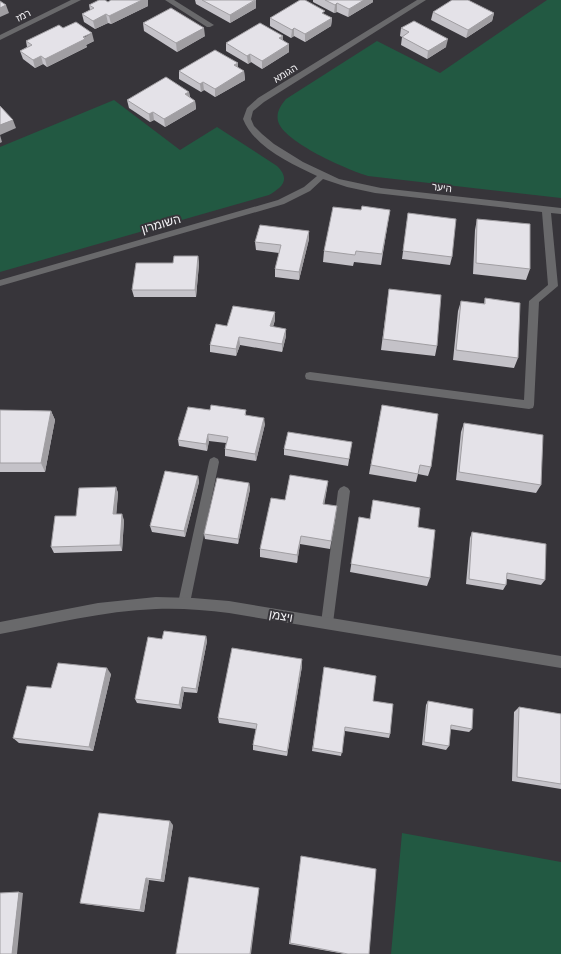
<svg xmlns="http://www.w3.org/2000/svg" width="561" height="954" viewBox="0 0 561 954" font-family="Arial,Heebo,sans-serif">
<rect width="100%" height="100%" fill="#37353a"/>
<!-- green -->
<path fill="#225942" d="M547,0H561V198L368,176C348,170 283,142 278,121C276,112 281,105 286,99L377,41L440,73Z
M114,100L180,150L217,127L277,166C291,180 282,187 269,195L0,272V147Z
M402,833L561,862V954H391Z"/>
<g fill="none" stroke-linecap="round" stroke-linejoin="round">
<!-- service -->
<path fill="#69696b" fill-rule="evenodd" d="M165,0H174L214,25L210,27H207Z
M214,457L218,459L219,462L190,603L188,607L184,609L180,607L178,603L209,462L210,459Z
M344,486L348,488L350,491L333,623L331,627L327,629L323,627L321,623L338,491L340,488Z"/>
<!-- minor -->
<path fill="#69696b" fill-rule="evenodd" d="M71,0H81L0,40V35Z
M417,0H426L264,102L253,111L251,119L254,126L262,134L274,144L303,162L339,179L381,188L561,208V214L551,213L558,286L539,302L534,405L533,408L529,409L310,380L306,379L305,376L306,373L310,372L524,400L529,301L548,285L542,212L375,193L347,187L323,179L310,191L284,204L0,286V280L278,200L304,187L317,176C291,164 254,147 243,119L247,108L258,98Z"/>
<!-- tertiary -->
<path fill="#69696b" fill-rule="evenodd" d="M156,597L193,598L229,601L561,656V668L229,613C205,610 180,608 156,609C103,611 52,624 0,634V622L98,603Z"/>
</g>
<!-- wall -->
<path fill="#c4c2c8" d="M111,0H148V6L111,24L108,23L95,29L84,22L82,14L90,10L89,5L108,2Z
M195,0H256V8L230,23L196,4Z
M313,0H373V2L348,17L337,12L334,13L313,2Z
M433,12L494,13L492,21L466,38L431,20Z
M325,15L332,18L331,26L305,42L294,36L291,38L270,26V18Z
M143,23L205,36L177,52L144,31Z
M63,28L94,41L86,45L87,47L47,67L43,64L35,68L23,59L20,51L27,47L26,41Z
M401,28L446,47L427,59L401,45L402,37L400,36Z
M283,36V40L289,52L262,69L251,62L248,64L226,51V43Z
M238,63V68L244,71L245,80L215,97L204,90L201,92L179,79V71Z
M189,92L190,97L195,101L196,109L165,127L154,120L150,122L129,108L127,100Z
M361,210H390L381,265L354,262L353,266L323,262L324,251Z
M408,213L452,257L450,265L402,259Z
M477,219L530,269L526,280L473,274L475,230Z
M309,231V239L299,280L275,277V269L279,253L256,250L255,242Z
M198,256L199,264L196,297H134L132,290L173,263Z
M389,289L437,346L435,356L381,350Z
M485,298L518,358L514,368L453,360L458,311L461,301L484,304Z
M275,312V320L273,327L286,336L282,352L240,345L236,356L210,352V345L227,326Z
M382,405L431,467L428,476L418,474L416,482L369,474Z
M0,410L51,411L55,420L45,472H0Z
M210,410H246V415L265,424L256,461L225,456V449L226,443L209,441L207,451L179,446L178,440Z
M464,423L541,485L536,493L456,480L461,432Z
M352,442L348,466L284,455V449Z
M198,476L199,482L185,537L152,532L150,526Z
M328,481L324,504L336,514L330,549L300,544L297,563L260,557V549L285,500Z
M249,483L250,489L238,544L205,539L204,534Z
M116,487L118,493L116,514L124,520L122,551L54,553L51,547L76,516Z
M373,500L418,527L430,578L427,586L350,572L359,517L370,519Z
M472,532L545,580L541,585L507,579L506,585L503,590L466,584L470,538Z
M206,636L207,641L197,693L184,692L181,709L137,703L135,699L162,639Z
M302,666L287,756L253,750V745L256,729L219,723L218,718Z
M324,667L390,734L389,738L345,731L341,756L312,751Z
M111,674L93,751L19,743L13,738L51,688Z
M428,701L472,729L469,732L450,729L449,746L446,750L422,745L426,705Z
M519,707L561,714V789L512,781L514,712Z
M173,825L164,882L149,880L144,912L84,904L80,903Z
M301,856L369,954H345L289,944Z"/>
<!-- shaded-wall -->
<path fill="#a09ea2" d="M142,0H148V6L111,24L109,16Z
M256,0V8L230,23V15Z
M364,0H373V2L348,17L349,9Z
M337,3V12L334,13L335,5Z
M6,5L9,13L0,17V8Z
M494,13L492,21L466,38L468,30Z
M106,14L108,23L95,29L93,21Z
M332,18L331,26L305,42V34Z
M204,28L205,36L177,52L176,43Z
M294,28V36L291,38L292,30Z
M92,33L94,41L86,45L87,47L47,67L45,59Z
M283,36V44L279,38Z
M448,39L446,47L427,59L428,51Z
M289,44V52L262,69V61Z
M250,54L251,62L248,64L247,56Z
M41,56L43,64L35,68L33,60Z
M238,63V71L234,65Z
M244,71L245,80L215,97V89Z
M203,82L204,90L201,92L200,84Z
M189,92L190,100L185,94Z
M195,101L196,109L165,127L164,119Z
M153,112L154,120L150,122L149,114Z
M13,120L16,128L0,135V125Z
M0,135L2,142L0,143Z
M309,231V239L299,280V272Z
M198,256L199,264L196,297L195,290Z
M275,312V320L270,334V326Z
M286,329V336L282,352V344Z
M239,337L240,345L236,356V349Z
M51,411L55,420L45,472L41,463Z
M264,418L265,424L256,461L255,454Z
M208,434L209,441L207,451L206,444Z
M198,476L199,482L185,537L184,531Z
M328,481L327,489L323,512V504Z
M249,483L250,489L238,544V539Z
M116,487L118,493L116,520L113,514Z
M122,514L124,520L122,551L120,545Z
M301,536L300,544L297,563V555Z
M206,636L207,641L197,693L196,689Z
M302,659V666L287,756V752Z
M107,668L111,674L93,751L89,747Z
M182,687L184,692L181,709L179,705Z
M170,821L173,825L164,882L161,880Z
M146,878L149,880L144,912L140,910Z
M259,888V890L251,954H250Z
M19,892L23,893L17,954H12Z"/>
<!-- building -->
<path fill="#e4e2e8" stroke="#a09ea2" d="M99,0H105L108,2L111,0H142L109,16L106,14L93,21L82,14L94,8L89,5Z
M202,0H255L230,15Z
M300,0H305L325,11L322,13L332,18L305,34L294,28L292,30L270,18Z
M325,0H364L349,9L337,3L335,5Z
M452,0H468L494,13L468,30L433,12Z
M0,1L6,5L0,8Z
M171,8L204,28L176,43L143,23Z
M414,21L448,39L428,51L402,37L409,32L401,28Z
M76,22L92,33L83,37L85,39L45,59L41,56L33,60L20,51L32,45L26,41L59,25L63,28Z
M260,23L283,36L279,38L289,44L262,61L250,54L247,56L226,43Z
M215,50L238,63L234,65L244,71L215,89L203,82L200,84L179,71Z
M166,77L189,92L185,94L195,101L164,119L153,112L149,114L127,100Z
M0,106L13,120L0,125Z
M362,206L390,210L382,254L356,251L355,255L324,251L333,207L361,210Z
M408,213L456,219L452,257L403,251Z
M477,219L530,224V269L476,263Z
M260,225L309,231L299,272L275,269L281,245L255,242Z
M174,256H198L195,290H132L136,263H173Z
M389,289L441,295L437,346L383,339Z
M485,298L520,303L518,358L456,350L461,301L485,304Z
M233,306L275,312L270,326L286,329L282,344L239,337L236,349L210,345L216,324L227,326Z
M211,405L246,410L245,415L264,418L255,454L225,449L228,437L208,434L206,444L178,440L188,407L210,410Z
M382,405L438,414L431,467L420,465L418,474L371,465Z
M0,410L51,411L41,463H0Z
M464,423L543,435L541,485L459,472Z
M288,432L352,442L349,459L284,449Z
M165,471L198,476L184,531L150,526Z
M290,475L328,481L323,504L337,506L331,541L301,536L297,555L260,549L271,498L285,500Z
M217,478L249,483L238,539L204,534Z
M116,487L113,514H122L120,545L51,547L55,516H76L79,488Z
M373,500L420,508L418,527L435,530L430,578L351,564L359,517L370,519Z
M472,532L546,544L545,580L507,573L506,585L469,579Z
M164,631L206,636L196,689L182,687L179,705L135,699L148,637L162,639Z
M232,648L302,659L287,752L253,745L257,724L218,718Z
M58,663L107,668L89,747L13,738L27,686L51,688Z
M324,667L376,676L373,701L393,704L390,734L345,727L342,753L313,748Z
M428,701L473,709L472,729L451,725L449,746L424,742Z
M519,707L561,714V784L517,777Z
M99,813L170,821L161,880L146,878L140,910L80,903Z
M301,856L376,869L369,954H348L290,943Z
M189,877L259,888L250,954H176Z
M19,892L12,954H0V893Z"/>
<g text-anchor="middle" stroke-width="4" stroke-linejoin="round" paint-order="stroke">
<!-- far-street labels -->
<g font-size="10" fill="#f3f2f5" stroke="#37353a">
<text transform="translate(23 15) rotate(-26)" y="4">רמז</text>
<text transform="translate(285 73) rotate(-32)" y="4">הגומא</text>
<text transform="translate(442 187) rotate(7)" y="4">היער</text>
</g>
<!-- street labels -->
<g font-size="12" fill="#f3f2f5" stroke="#37353a">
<text transform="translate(161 224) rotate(-16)" y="4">השומרון</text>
<text transform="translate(281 616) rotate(10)" y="4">ויצמן</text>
</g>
</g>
</svg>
